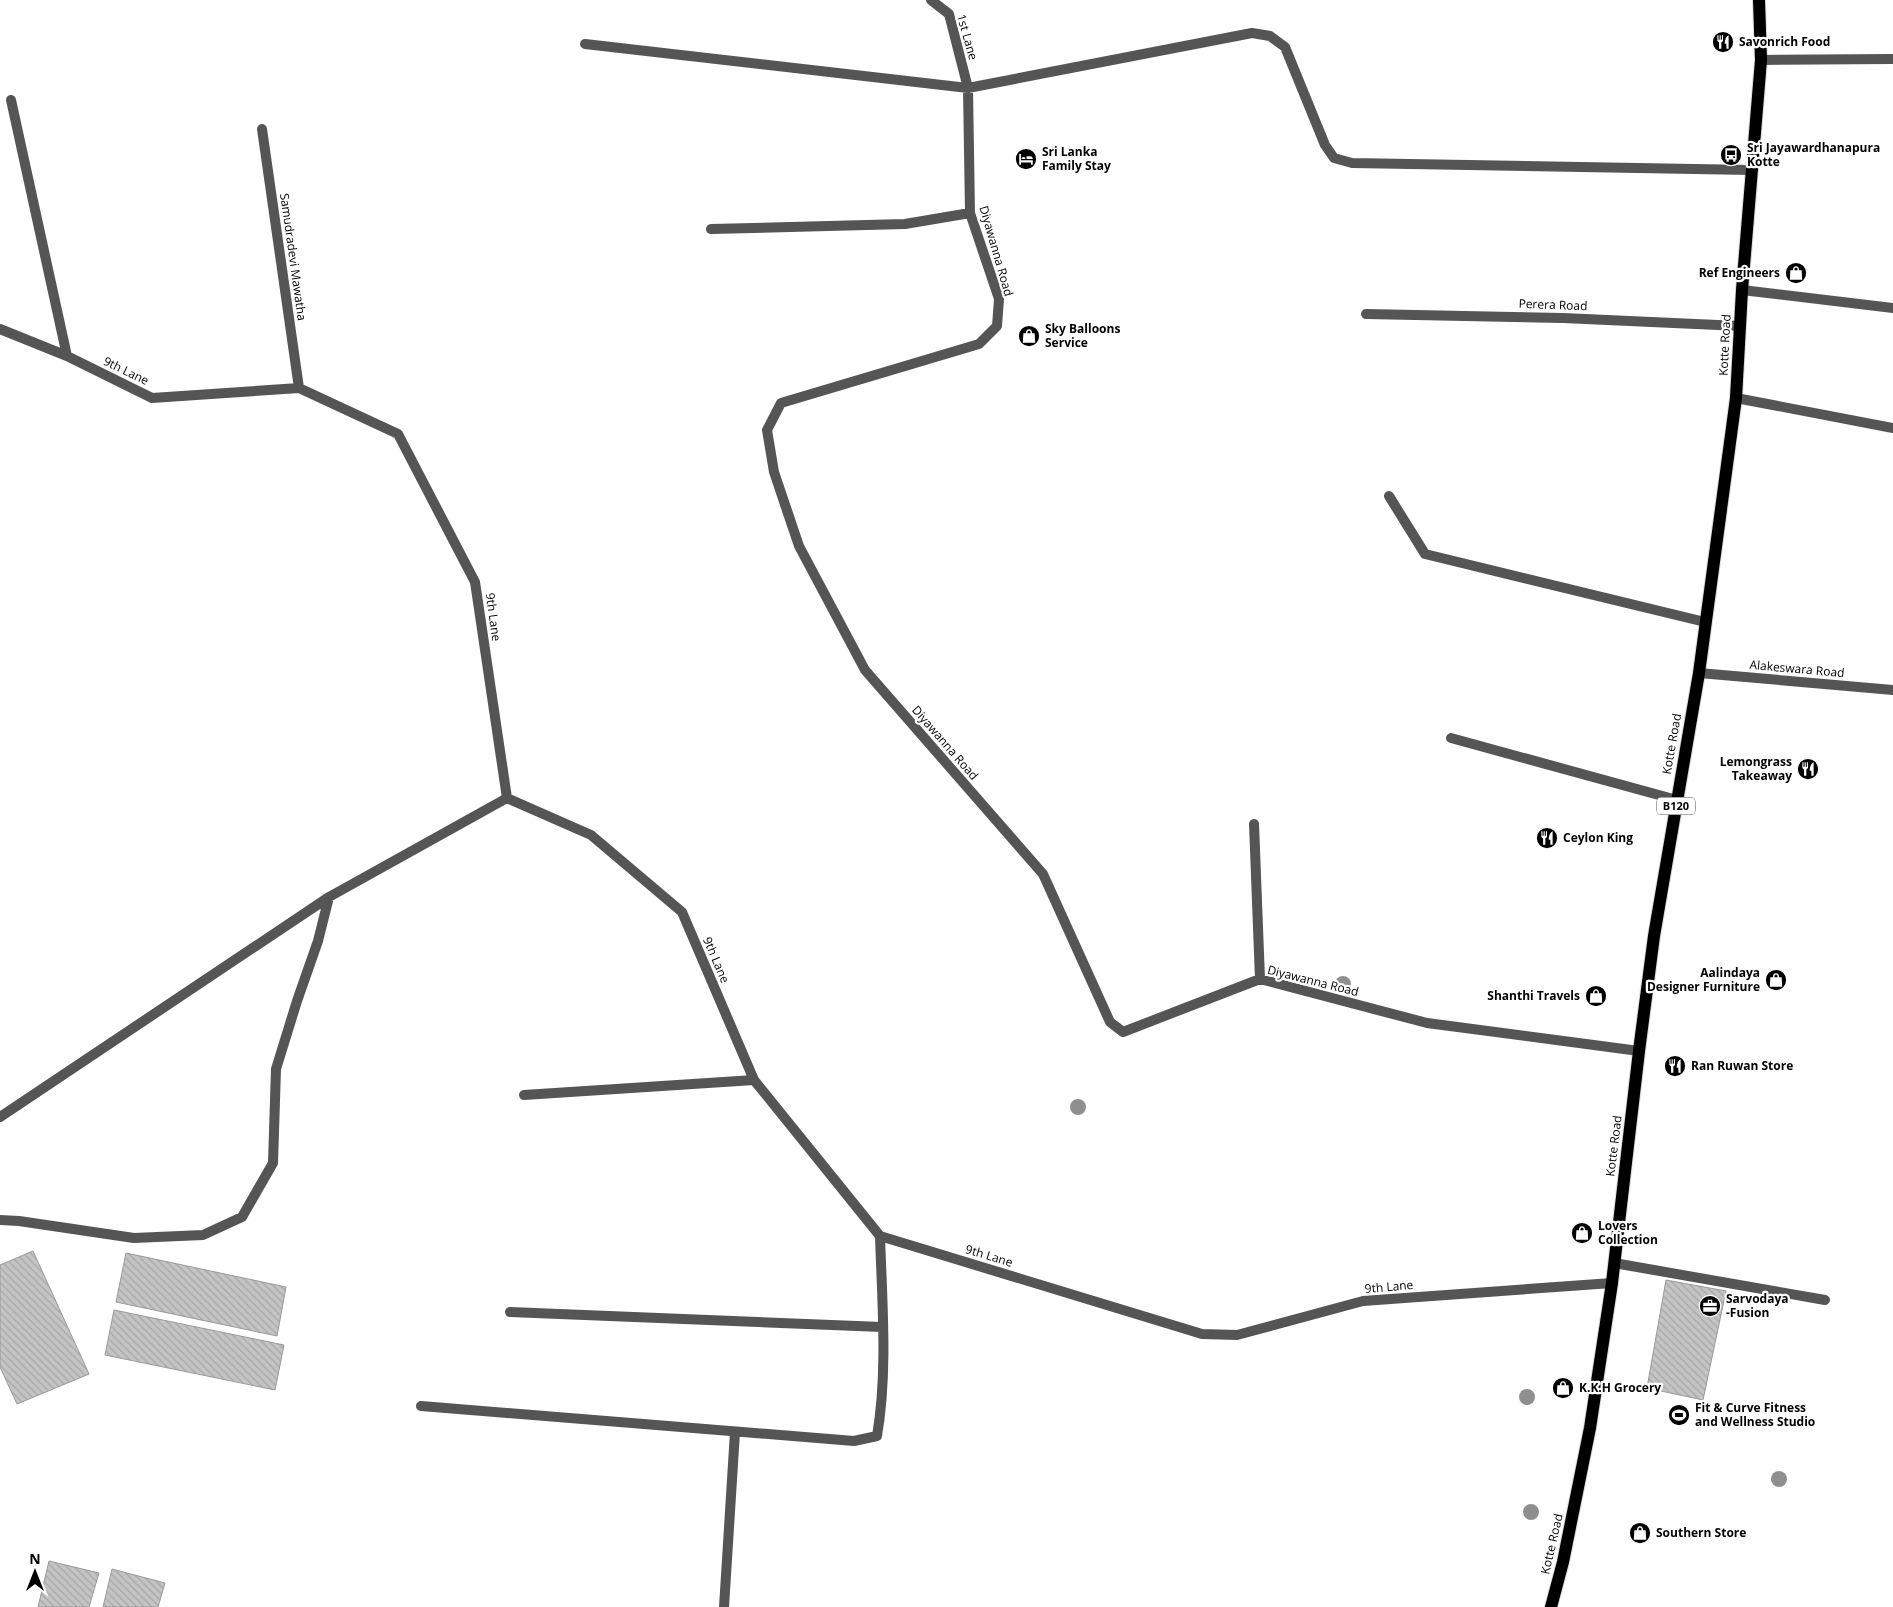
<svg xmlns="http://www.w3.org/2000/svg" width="1893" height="1607" viewBox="0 0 1893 1607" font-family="'Open Sans',sans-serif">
<defs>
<pattern id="building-back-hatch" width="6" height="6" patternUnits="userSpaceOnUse" patternTransform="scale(1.25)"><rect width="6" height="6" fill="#c4c4c4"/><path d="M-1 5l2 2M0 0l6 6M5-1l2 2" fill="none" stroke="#a7a7a7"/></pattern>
</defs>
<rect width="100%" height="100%" fill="#fff"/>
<!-- building -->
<path fill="url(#building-back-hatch)" stroke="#999" d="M33,1251L89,1374L17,1404L0,1367V1265Z
M126,1253L286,1287L277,1336L116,1302Z
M1666,1280L1726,1291L1703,1400L1647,1388Z
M114,1310L284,1345L275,1390L105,1355Z
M49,1561L99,1573L89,1607H38Z
M112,1569L165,1583L158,1607H103Z"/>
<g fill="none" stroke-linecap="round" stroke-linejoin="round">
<!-- primary casing -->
<g stroke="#dbdbdb" stroke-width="14">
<path id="primary" d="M1551,1607L1563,1562L1590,1428L1612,1283L1639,1051L1654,936L1699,673L1736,398L1742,290L1761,60L1759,0"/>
</g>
<!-- minor -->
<path stroke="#555" stroke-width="10" d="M931,0L949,14L968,88L970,213L999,299L997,326L979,344L781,403L767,430L774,472L799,546L865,670L1043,874L1110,1022L1123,1032L1260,979L1427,1023L1639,1051
M585,44L968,88L1252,33L1270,36L1285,47L1325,145L1334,158L1352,163L1751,170
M1761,60L1893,59
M11,100L67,356
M262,129L299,388
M711,229L905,224L970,213
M1742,290L1893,308
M1366,314L1563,318L1740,326
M0,329L67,356L152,398L299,388L398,434L475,582L507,798L591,835L682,912L754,1080L880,1236L1202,1334L1237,1335L1363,1301L1612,1283
M1736,398L1893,428
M1389,496L1425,554L1705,622
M1699,673L1893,690
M1451,738L1677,800
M1254,824L1260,979
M524,1095L754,1080
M0,1117L329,897
M0,1220L19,1221L134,1238L203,1235L242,1217L273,1163L276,1069L297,1001L318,941L329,897L507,798
M1614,1263L1825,1300
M510,1312L882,1327
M421,1406L854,1441L877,1436C888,1372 882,1300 880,1236
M724,1607L735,1432"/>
<!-- primary -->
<use href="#primary" stroke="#000" stroke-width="12"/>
</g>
<!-- trees -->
<g fill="#8f8f8f">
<circle cx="1343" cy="984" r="8"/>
<circle cx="1078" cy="1107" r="8"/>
<circle cx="1527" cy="1397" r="8"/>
<circle cx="1779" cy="1479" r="8"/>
<circle cx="1531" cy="1512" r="8"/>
</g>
<!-- icons -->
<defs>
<g id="restaurant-disc" transform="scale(1.125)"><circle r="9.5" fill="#000" stroke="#fff"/><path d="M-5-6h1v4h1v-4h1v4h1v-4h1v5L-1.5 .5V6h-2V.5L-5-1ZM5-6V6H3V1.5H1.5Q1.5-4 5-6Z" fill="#fff"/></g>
<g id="bus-disc" transform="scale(1.125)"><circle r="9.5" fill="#000" stroke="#fff"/><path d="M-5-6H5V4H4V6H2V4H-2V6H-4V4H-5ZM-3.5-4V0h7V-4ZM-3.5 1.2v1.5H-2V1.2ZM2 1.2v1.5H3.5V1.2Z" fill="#fff"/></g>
<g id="hotel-disc" transform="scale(1.125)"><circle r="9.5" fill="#000" stroke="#fff"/><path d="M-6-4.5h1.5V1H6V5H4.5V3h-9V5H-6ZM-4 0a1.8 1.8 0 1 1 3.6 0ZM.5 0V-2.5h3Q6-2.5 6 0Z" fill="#fff"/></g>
<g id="shop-disc" transform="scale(1.125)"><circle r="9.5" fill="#000" stroke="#fff"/><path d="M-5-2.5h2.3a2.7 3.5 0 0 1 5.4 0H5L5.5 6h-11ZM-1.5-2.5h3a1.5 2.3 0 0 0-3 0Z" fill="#fff"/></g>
<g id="office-disc" transform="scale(1.125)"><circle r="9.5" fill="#000" stroke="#fff"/><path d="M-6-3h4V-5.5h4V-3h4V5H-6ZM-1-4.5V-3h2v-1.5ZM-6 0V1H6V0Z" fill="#fff"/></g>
<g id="stadium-disc" transform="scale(1.125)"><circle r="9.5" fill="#000" stroke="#fff"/><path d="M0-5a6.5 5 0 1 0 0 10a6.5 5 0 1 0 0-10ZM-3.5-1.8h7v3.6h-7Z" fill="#fff"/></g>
</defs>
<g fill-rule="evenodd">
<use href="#restaurant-disc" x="1723" y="42"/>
<use href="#bus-disc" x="1731" y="155"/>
<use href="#hotel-disc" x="1026" y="159"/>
<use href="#shop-disc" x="1796" y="273"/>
<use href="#shop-disc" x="1029" y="336"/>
<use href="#restaurant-disc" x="1808" y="769"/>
<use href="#restaurant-disc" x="1547" y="838"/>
<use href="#shop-disc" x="1776" y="980"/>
<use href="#shop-disc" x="1596" y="996"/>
<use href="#restaurant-disc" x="1675" y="1066"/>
<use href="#shop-disc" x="1582" y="1233"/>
<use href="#office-disc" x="1710" y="1306"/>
<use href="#shop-disc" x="1563" y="1388"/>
<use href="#stadium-disc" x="1679" y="1415"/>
<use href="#shop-disc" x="1640" y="1533"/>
</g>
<g text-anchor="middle" stroke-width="4.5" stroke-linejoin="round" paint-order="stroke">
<!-- shield labels -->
<rect fill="#fff" stroke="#4c4c4c" stroke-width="1" x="1657" y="797.5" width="38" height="17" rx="4"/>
<g font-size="11" font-weight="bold" fill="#000">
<text x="1676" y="810">B120</text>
</g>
<!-- street labels -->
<g font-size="12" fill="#000" stroke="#fff">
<text transform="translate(967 37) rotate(74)" y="4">1st Lane</text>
<text transform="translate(996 251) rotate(74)" y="4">Diyawanna Road</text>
<text transform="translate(293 257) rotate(82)" y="4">Samudradevi Mawatha</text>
<text transform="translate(1553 305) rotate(2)" y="4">Perera Road</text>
<text transform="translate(1725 345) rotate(-87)" y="4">Kotte Road</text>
<text transform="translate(126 371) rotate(26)" y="4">9th Lane</text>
<text transform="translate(493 617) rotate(82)" y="4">9th Lane</text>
<text transform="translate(1797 669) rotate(5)" y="4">Alakeswara Road</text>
<text transform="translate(945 743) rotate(49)" y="4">Diyawanna Road</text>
<text transform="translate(1672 744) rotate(-80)" y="4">Kotte Road</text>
<text transform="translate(716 960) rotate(67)" y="4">9th Lane</text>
<text transform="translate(1313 981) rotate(14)" y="4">Diyawanna Road</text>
<text transform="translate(1614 1146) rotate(-83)" y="4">Kotte Road</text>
<text transform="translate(989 1256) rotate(17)" y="4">9th Lane</text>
<text transform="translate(1389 1287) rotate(-5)" y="4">9th Lane</text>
<text transform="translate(1552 1544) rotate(-77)" y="4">Kotte Road</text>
</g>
<!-- poi labels -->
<g font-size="12" font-weight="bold" fill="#000" stroke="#fff" text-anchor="start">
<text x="1739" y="46">Savonrich Food</text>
<text x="1747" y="152">Sri Jayawardhanapura<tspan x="1747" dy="14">Kotte</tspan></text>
<text x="1042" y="156">Sri Lanka<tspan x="1042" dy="14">Family Stay</tspan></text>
<text x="1780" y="277" text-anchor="end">Ref Engineers</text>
<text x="1045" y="333">Sky Balloons<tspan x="1045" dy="14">Service</tspan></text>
<text x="1792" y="766" text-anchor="end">Lemongrass<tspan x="1792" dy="14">Takeaway</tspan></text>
<text x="1563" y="842">Ceylon King</text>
<text x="1760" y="977" text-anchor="end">Aalindaya<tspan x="1760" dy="14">Designer Furniture</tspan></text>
<text x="1580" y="1000" text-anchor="end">Shanthi Travels</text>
<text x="1691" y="1070">Ran Ruwan Store</text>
<text x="1598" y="1230">Lovers<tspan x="1598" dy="14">Collection</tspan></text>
<text x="1726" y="1303">Sarvodaya<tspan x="1726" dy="14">-Fusion</tspan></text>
<text x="1579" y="1392">K.K.H Grocery</text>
<text x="1695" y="1412">Fit &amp; Curve Fitness<tspan x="1695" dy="14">and Wellness Studio</tspan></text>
<text x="1656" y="1537">Southern Store</text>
</g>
</g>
<!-- north arrow -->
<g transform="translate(35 1572)" stroke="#ffffff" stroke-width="4" paint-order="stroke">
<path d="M0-4L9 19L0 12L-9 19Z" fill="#000000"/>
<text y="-8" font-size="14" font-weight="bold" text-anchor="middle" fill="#000000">N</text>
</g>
</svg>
